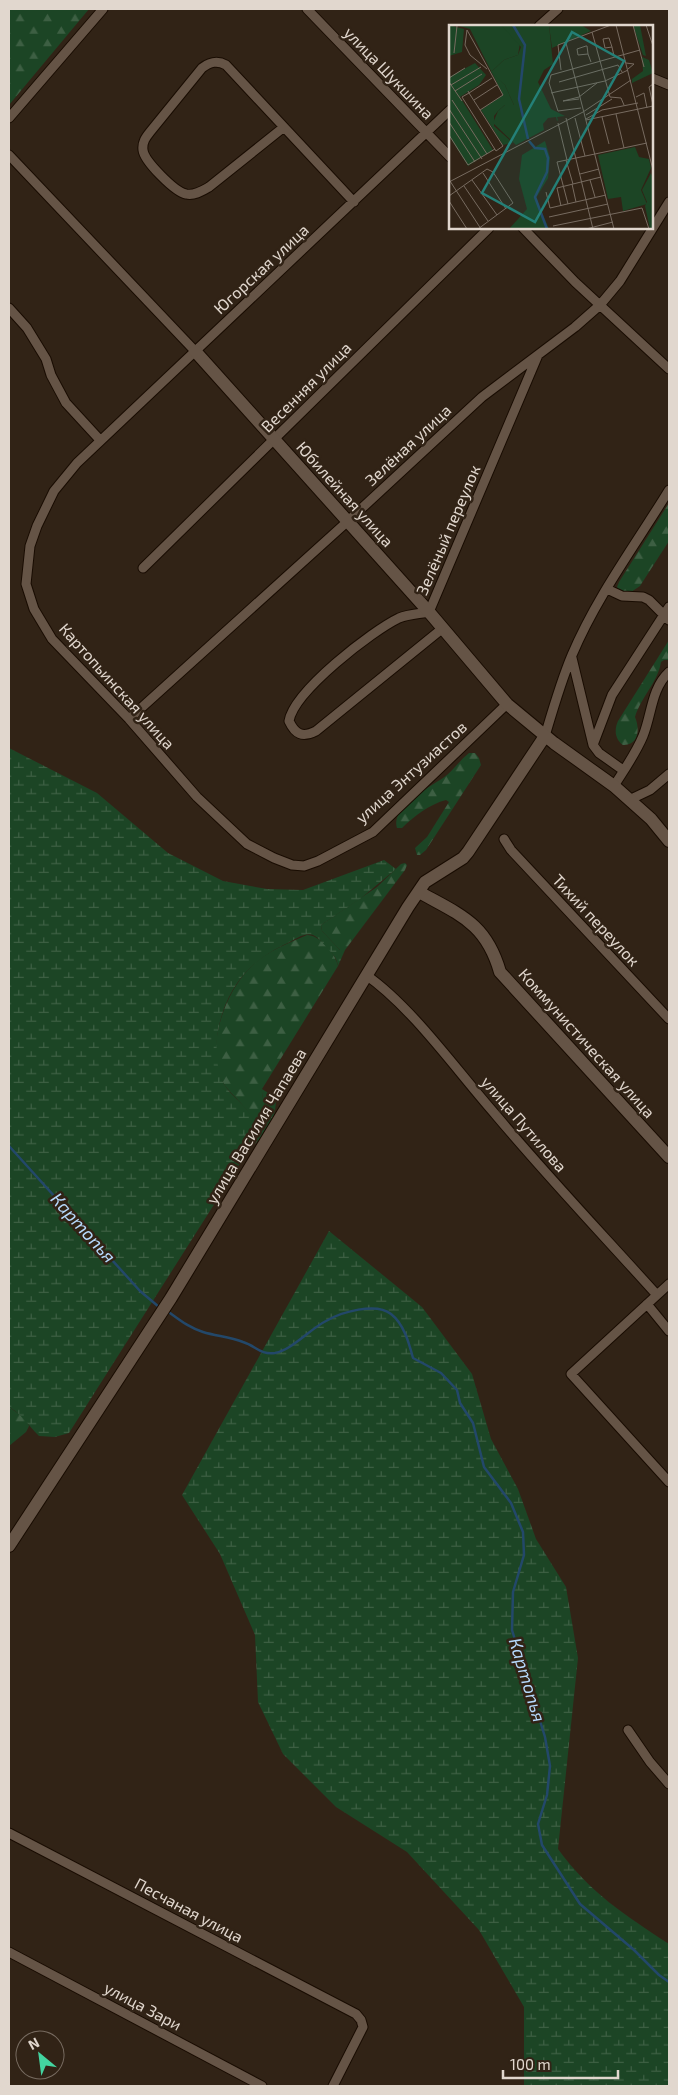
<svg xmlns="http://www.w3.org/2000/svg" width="678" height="2095" viewBox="0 0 678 2095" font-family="'Exo 2',sans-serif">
<defs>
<pattern id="forest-firs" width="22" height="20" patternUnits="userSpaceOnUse" patternTransform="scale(1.25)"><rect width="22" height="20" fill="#1c4525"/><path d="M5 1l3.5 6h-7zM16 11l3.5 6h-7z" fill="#3d5f43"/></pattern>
<pattern id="wetland-marsh" width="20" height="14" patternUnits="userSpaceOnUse" patternTransform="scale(1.25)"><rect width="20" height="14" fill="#1c4525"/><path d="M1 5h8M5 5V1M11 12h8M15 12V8" fill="none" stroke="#3d5f43"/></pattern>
</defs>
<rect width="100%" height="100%" fill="#312316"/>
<!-- forest -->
<path fill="url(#forest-firs)" d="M9,9H89L9,105Z
M669,503V541L640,586L631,592L619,591L617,587L619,582Z
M669,640V660H664L661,662C658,682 641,697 635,717C640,728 639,746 623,745C615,739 614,730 618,721Z
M469,753H475L479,758L481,765L426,850L420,855H417L415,848L427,837L449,802L446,800C430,804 414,816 402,828H397C390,808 429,787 443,778C453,771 459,761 469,753Z
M405,863L407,865L405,870L345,950H340L322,931L321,925L377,887L401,864Z
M307,935C320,935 336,954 338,966L262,1089C261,1105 276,1117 262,1131C255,1125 251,1114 244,1107C238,1099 229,1092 224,1084C204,1051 224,995 248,970C263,953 286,944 307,935Z
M9,1407L26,1419L29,1426L26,1432L9,1446Z"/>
<!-- wetland -->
<path fill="url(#wetland-marsh)" d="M9,748L97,793L168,853L223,881L267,889L303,890L384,860L396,869L360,899L321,925L322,931L340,950H345L338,966C337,958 333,954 327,948C323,943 318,937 313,935C305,932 294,940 288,943C274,949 261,958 250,968C222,994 208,1045 222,1080C227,1092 239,1100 247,1110C252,1116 256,1125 262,1131C277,1117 261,1105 262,1089L276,1098C276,1124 265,1134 248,1151L69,1433L55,1437L39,1436C27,1424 24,1416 9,1407Z
M329,1231L422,1307L472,1374L491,1439L518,1489L536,1539L566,1587L578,1658L558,1849C590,1893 625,1915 669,1944V2086H524V2007L479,1930L407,1852L336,1807L283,1754L258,1702L255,1635L220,1554L182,1495Z"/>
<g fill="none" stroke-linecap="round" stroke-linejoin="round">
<!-- stream -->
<path stroke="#23486a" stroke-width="2.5" d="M9,1146L140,1291L159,1307
M170,1313C181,1321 190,1328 203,1332C216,1336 230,1337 243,1342C256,1346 260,1355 275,1353C292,1350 310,1329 326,1321C341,1312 376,1302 391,1314C404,1324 409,1343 413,1358L441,1373L457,1390L460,1403L473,1423L484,1467L511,1503L523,1532L524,1555L513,1592L512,1630L545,1737L550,1766L547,1795L538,1824L542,1845L580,1904L634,1950L659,1975L669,1982"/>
<!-- street casing -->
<g stroke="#190c02" stroke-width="11">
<path id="street" d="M307,9L450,157
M539,26L558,9
M652,78L669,85
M450,110L77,463L54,491L37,526L30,546L26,584L34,609L52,639L129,719L197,797L247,844L274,858L292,865L304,866L318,861L373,832L507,704
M9,118L103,9
M284,127L209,187C202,191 194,196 186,194C175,192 144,161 143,150C142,142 146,137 150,132L202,68C210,62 217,60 226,65L354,202
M9,155L195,351
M523,228L575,282L669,369
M9,308L27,328L46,359L51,375L66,403L100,440
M143,568L489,228
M607,589L622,596L643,597L649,600L669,620
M443,628L316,731C302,738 295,734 289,721C294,691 372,631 399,618C409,614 419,614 429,612L538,355
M572,658L593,745L599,753L623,770
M129,719L348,521L482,397L575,327L600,305L620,281L669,202
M545,736C553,709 561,681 572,655C597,596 636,544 669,490
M593,745L612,695L669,607
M614,786C624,770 636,753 643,736C652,714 651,689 669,672
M629,800L650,790L669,774
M504,839L511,850L669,1019
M366,975C412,1007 457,1071 495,1114C547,1176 603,1235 657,1295
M669,1284L571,1374L669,1482
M647,1304L669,1331
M628,1730L650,1762L669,1784
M9,1833L356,2014L361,2020L363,2027L333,2086
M9,1952L262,2086"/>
</g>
<!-- secondary casing -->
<g stroke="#190c02" stroke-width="14">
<path id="secondary" d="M195,351L429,612L507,704L554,743L614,786L651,819L669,841
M419,892C460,915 486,923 500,972L669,1157
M9,1546L171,1298L408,907L425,882L463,858L468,852L545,736"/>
</g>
<!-- street -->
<use href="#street" stroke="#655446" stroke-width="9"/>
<!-- secondary -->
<use href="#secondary" stroke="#655446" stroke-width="12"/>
</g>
<g text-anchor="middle" stroke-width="5" stroke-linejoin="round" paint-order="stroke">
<!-- street labels -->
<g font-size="16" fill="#e1d7ce" stroke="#312316">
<text transform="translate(389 73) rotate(46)" y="6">улица Шукшина</text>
<text transform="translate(261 269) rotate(-43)" y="6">Югорская улица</text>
<text transform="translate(306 387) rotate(-45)" y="6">Весенняя улица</text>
<text transform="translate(408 445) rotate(-43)" y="6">Зелёная улица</text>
<text transform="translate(345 494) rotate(48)" y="6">Юбилейная улица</text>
<text transform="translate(448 530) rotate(-67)" y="6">Зелёный переулок</text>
<text transform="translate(117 686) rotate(48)" y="6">Картопьинская улица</text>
<text transform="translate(411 772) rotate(-42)" y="6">улица Энтузиастов</text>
<text transform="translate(596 920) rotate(47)" y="6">Тихий переулок</text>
<text transform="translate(587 1043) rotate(48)" y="6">Коммунистическая улица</text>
<text transform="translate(524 1124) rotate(49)" y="6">улица Путилова</text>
<text transform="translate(256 1126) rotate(-59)" y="6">улица Василия Чапаева</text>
<text transform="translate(189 1910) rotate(28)" y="6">Песчаная улица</text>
<text transform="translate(143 2006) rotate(28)" y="6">улица Зари</text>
</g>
<!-- water labels -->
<g font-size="18" font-style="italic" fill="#b5d8fb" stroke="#312316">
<text transform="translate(83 1228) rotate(48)" y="6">Картопья</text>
<text transform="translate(527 1680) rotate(73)" y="6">Картопья</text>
</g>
</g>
<!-- overview -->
<g transform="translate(449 25)">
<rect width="204" height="204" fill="#312316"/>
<path d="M0,0L15,4L13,27L0,31ZM26,38L37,50L30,60L11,72L44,125L19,141L0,111V52ZM186,122L190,132L200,134L202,143L192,165L198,179L174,186L172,172L159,174L149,130Z" fill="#1c4525"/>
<path d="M7,0H52L71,18L69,30L55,35L43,46L56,60L65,80H56L49,86L45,91V101L64,118L54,120L32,85L54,70L21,4ZM100,0H132L142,6L103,23ZM184,0H191L197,31L194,30ZM193,32L200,35L204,48L183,58V54L194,46Z" fill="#1c4525"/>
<path d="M52,0H100L104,39L95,45L89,57L102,84L116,91L108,92L109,95L108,96L107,92L99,93L94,99L95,105L67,120L44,98L49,86L56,80H65L56,60L42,47L55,35L69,30L72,22ZM96,116L101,133L99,153L87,173L100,204H60L78,184L70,154L73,130Z" fill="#1c4525"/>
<path d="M202,148L204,154V204H201L196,181L198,177L193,165Z" fill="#1c4525"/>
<path fill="none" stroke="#23486a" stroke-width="2.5" d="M64,0L76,20L70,74L79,114M80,116L86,123L96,124L99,133L98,147L86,172L98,204"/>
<path fill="none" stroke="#776b60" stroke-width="1" d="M167,0L204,145M184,0L195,42M197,0L204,21M18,5L54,70L31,85M18,5L16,20L21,30L38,44M143,7L161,72L172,73L175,80M117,18L165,204M163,22L156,23L154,14L160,13L163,22L165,31M5,28L8,1M139,29L129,30L128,24L137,21H138L139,29L142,37M177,38L185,39L179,44M112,45L109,20L162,0M0,53L16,43M0,57L13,76M110,57L169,40L173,47M204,59L200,62L204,80M2,60L32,42M6,66L33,49M19,66L20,68L31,85L54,121L47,126L13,72L20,68L43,53M102,68L156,56L179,45M187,72L195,68L198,83M130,74L114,76L130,72L148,58M3,75L38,129M25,75L48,60M132,83L109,86L100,58L102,50L191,25M0,84L33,134M167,89L175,123M137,90L163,74M153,92L160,119M117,93L144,204M126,93L136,131M137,94L153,85L189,78M137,95L204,81M0,97L26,137M109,98L118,135M0,110L19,140L46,124M117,135L124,159M34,148L57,184M131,149L150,144M23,155L48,190M141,155L146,172M1,156L32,204M0,157L134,87L182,55M123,159L127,177M15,161L39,196M97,167L101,183L157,170M0,171L38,144L44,147L64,178L29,204M0,176L18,204M119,179L108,137L198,118M112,181L108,163L152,152M100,192L159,179M104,201L193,183L200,204M137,204L164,197"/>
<path fill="#248078" fill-opacity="0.15" stroke="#248078" stroke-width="2.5" d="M123,7L175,36L86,197L33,168Z"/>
<rect width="204" height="204" fill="none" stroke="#e1d7ce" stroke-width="2.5"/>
</g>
<!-- border -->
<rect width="678" height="2095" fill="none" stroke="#e1d7ce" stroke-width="20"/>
<!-- north arrow -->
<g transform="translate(40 2055) rotate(331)"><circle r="24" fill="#312316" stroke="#776b60"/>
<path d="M0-4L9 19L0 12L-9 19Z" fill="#43d4a0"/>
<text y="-8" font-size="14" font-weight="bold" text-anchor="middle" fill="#e1d7ce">N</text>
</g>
<!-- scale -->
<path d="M503 2070v8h115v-8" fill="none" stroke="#e1d7ce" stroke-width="2.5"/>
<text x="510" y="2070" font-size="15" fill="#e1d7ce" stroke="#312316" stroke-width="4" paint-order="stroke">100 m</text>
</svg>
